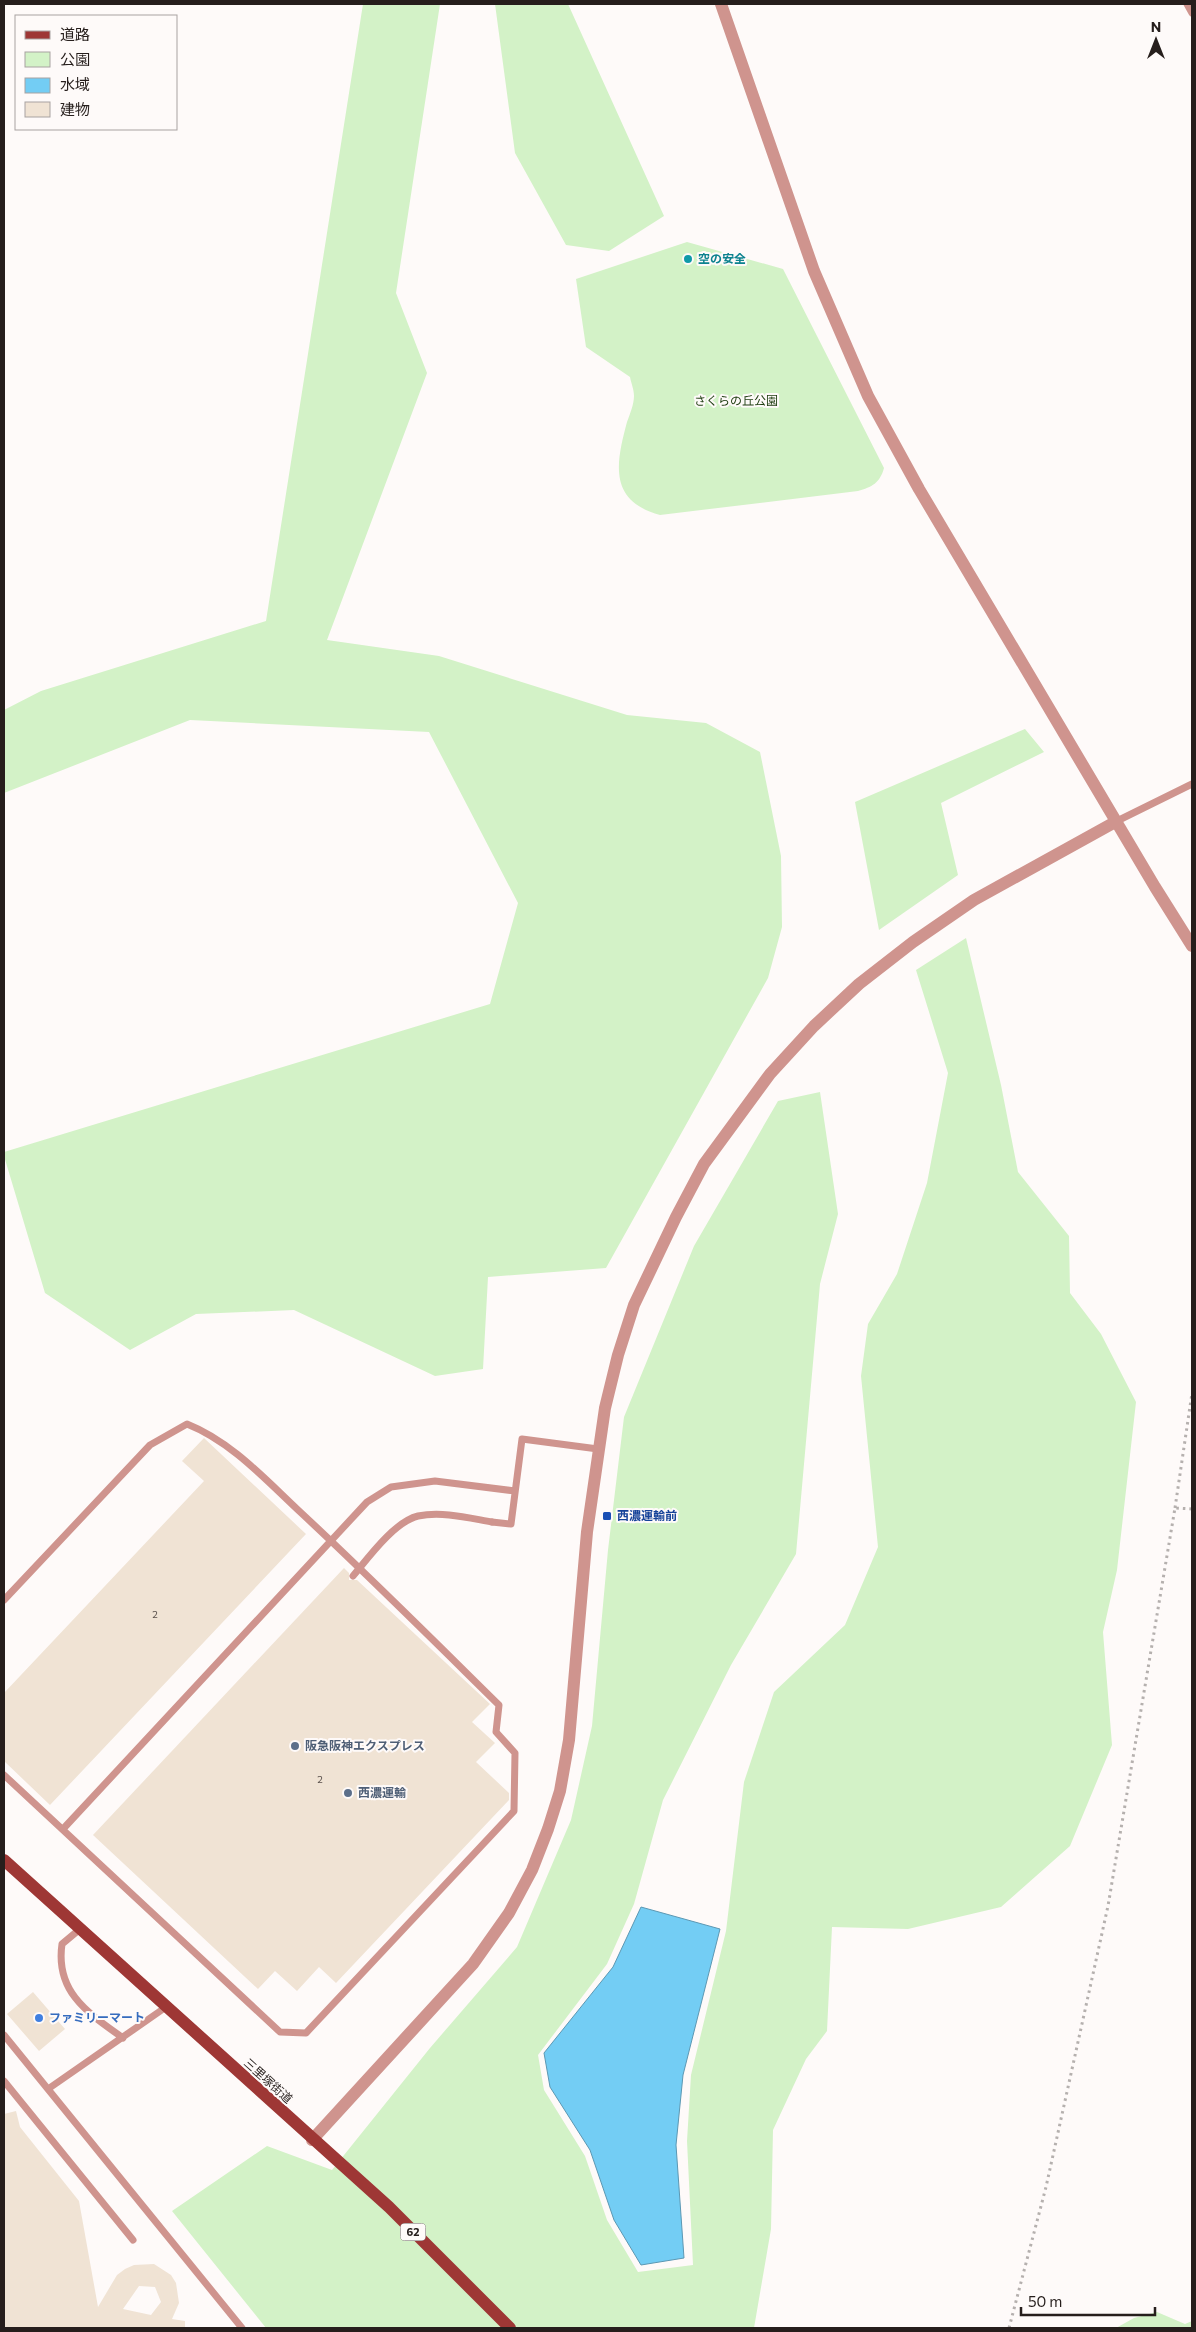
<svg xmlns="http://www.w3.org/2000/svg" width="1196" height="2332" viewBox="0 0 1196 2332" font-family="Commissioner,'Noto Sans JP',sans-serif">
<rect width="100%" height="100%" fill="#fefaf9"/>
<!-- green -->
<path fill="#d3f2c7" d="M363,4H440L396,293L427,373L327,640L439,656L627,715L706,723L760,752L781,856L782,927L768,978L606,1268L488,1277L483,1369L435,1376L294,1310L196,1314L130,1350L45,1293L4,1156V1152L490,1004L518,903L429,732L190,720L4,793V710L41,691L266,621Z
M495,4H568L664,216L609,251L566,245L515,153Z
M687,242L783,269L884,468C880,483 872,487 858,491L660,515C608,501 616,463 627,422C630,414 634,404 634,396C634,389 631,383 630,377L586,347L576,279Z
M1025,729L1044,752L941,803L958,875L879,930L855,802Z
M966,938L1001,1085L1018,1172L1069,1236L1070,1293L1101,1334L1136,1402L1117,1570L1103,1632L1112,1745L1070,1846L1001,1907L908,1929L832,1927L827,2031L806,2059L773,2130L771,2229L754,2328H266L172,2211L267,2146L332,2170L430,2048L517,1947L571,1820L592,1726L608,1550L624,1417L694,1246L778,1101L820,1092L838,1214L820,1284L796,1554L731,1665L663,1800L634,1904L607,1964L538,2055L544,2090L585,2156L607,2220L638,2272L693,2265L687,2141L691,2075L726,1931L744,1782L774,1692L845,1625L878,1547L861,1376L868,1324L897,1274L927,1183L948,1073L916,970Z
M1157,2312L1185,2324L1192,2321V2328H1116L1134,2318Z"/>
<!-- water -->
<path fill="#73cdf4" stroke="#5c98b3" d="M641,1907L720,1929L683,2075L676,2145L684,2258L641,2265L614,2220L590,2150L550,2087L544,2053L613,1967Z"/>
<!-- building -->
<path fill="#f0e3d4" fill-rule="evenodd" d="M204,1438L306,1534L50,1805L4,1761V1693L204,1481L182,1461Z
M344,1568L349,1573V1580H357L490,1704L472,1722L495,1743L476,1762L509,1793V1800L336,1983L319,1967L297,1991L275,1971L258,1989L93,1835Z
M33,1992L65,2029L39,2051L7,2014Z
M16,2111L20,2127L79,2201L98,2307L117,2275L125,2269L134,2265L154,2264L171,2275L176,2283L179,2303L172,2319L185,2321V2328H4V2114ZM139,2286L155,2287L161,2302L151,2315L123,2309Z"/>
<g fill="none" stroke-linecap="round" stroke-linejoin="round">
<!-- path -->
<path stroke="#b5b0ae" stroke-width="3" stroke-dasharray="2.5 4" stroke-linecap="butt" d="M1175,1508L1192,1393
M1009,2328L1046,2187L1108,1906L1175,1508L1192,1509"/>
<!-- service -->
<path stroke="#cf948e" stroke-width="7" d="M1187,4L1192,13
M1117,821L1192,784
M492,1522L511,1524L522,1439L598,1449
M4,1600L150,1445L187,1424C230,1441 264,1478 297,1509C366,1573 432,1639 499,1705L496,1732L515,1753L514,1811L306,2033L280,2032L4,1775
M63,1829L367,1502L391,1487L435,1481L515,1491
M80,1929L62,1944C55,1992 88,2013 123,2038
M4,2035L242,2328
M4,2081L133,2240
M48,2089L166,2007"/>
<!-- tertiary -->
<path stroke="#cf948e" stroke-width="12" d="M721,4L814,271L868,396L919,489L1155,887L1192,946
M312,2140L473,1964L509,1913L532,1870L548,1829L560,1791L569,1740L587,1532L605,1408L618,1355L634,1305L676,1217L704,1164L770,1074L814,1026L859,984L913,942L974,900L1117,821"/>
<!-- primary -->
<path stroke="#9e3735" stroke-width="12" d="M4,1860L389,2207L510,2328"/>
<!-- service-bridge -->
<path stroke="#cf948e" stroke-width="7" d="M353,1576C368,1558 394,1522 418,1516C442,1511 469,1518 492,1522"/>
</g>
<!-- markers -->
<circle fill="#0f9aa8" stroke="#fefaf9" stroke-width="2" cx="688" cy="259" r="5"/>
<rect fill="#1a4fb4" stroke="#fefaf9" stroke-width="2" x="602" y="1511" width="10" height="10" rx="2.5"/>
<g fill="#5c6f8a" stroke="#fefaf9" stroke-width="2">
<circle cx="295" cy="1746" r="5"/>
<circle cx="348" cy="1793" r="5"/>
</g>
<circle fill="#3f7fe0" stroke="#fefaf9" stroke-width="2" cx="39" cy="2018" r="5"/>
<g text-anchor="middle" stroke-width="4" stroke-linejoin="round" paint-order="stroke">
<!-- number labels -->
<g font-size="10" fill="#584f4a">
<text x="155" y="1618">2</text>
<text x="320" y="1783">2</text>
</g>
<!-- shield labels -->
<rect fill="#fefaf9" stroke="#67605e" stroke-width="1" x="400.5" y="2223.5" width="25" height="17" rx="4"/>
<g font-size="11" font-weight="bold" fill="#261e1c">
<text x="413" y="2236">62</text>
</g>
<!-- culture labels -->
<g font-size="12" font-weight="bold" fill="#0d838f" stroke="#fefaf9" text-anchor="start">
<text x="698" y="263">空の安全</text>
</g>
<!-- park labels -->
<g font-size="12" fill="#203f12" stroke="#fefaf9">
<text x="736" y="405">さくらの丘公園</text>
</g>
<!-- transit labels -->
<g font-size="12" font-weight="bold" fill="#164399" stroke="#fefaf9" text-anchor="start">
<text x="617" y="1520">西濃運輸前</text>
</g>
<!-- service labels -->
<g font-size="12" font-weight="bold" fill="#4e5e75" stroke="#fefaf9" text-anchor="start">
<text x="305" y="1750">阪急阪神エクスプレス</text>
<text x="358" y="1797">西濃運輸</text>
</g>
<!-- shop labels -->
<g font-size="12" font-weight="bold" fill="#366cbe" stroke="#fefaf9" text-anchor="start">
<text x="49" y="2022">ファミリーマート</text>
</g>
<!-- street labels -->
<g font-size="12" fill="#261e1c" stroke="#fefaf9">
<text transform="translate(268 2081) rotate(42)" y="4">三里塚街道</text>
</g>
</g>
<!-- border -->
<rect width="1196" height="2332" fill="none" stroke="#261e1c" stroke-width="10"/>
<!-- legend -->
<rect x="15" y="15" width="162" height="115" fill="#fefaf9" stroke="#a8a2a1"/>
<rect x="25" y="31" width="25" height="8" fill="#9e3735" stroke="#a8a2a1"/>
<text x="60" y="40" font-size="15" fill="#261e1c">道路</text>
<rect x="25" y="52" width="25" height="15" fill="#d3f2c7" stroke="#a8a2a1"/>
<text x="60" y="65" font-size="15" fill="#261e1c">公園</text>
<rect x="25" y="78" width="25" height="15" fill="#73cdf4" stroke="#a8a2a1"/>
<text x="60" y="90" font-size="15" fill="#261e1c">水域</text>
<rect x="25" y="102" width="25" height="15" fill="#f0e3d4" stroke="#a8a2a1"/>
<text x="60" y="115" font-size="15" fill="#261e1c">建物</text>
<!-- north arrow -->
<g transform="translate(1156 40)" stroke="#fefaf9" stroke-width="4" paint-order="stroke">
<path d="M0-4L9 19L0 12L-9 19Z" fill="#261e1c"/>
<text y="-8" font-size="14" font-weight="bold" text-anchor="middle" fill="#261e1c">N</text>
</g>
<!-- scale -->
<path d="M1021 2307v8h134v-8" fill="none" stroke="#261e1c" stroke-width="2.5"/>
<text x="1028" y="2307" font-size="15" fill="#261e1c" stroke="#fefaf9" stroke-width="4" paint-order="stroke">50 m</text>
</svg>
